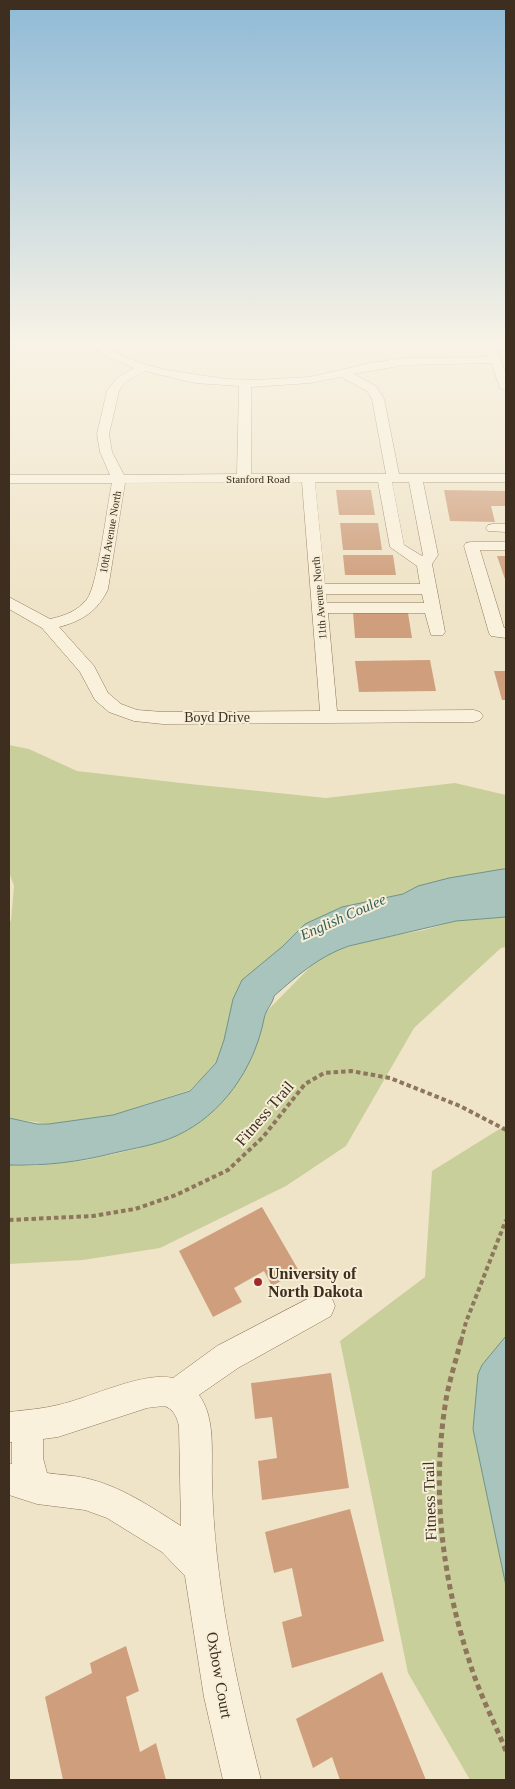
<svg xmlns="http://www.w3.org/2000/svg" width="515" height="1789" viewBox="0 0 515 1789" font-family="'Times New Roman',serif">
<rect width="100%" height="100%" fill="#f0e4c8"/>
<!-- green -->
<path fill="#c9cf9b" d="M9,745L29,749L77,771L190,784L326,798L455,783L506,795V869L386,898L305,924L283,946L224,1040L216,1063L190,1090L113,1115L49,1124L13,1119L9,1118V923L11,920L14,886L9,872Z
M506,917V947L501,948L414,1028L346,1146L286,1186L160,1248L83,1260L9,1264V1165L34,1166L87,1160L136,1149L175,1136L265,1013L315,962L335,951L367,941L424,930L456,921Z
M506,1125V1337L473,1429L506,1583V1780H470L408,1673L340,1341L425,1277L432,1171Z"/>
<!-- water -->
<path fill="#a9c4bc" stroke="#6f938a" d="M503,869H506V917L456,921L349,946C319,956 297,976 274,996C273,1004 265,1010 264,1019C254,1069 222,1115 176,1136C156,1145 135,1148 114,1153C79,1162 45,1166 9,1165V1118L37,1124H49L113,1115L190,1091L216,1063L224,1040L233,999L242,980L283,946L305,924L342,907L403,894L418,886L449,878Z
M506,1336V1586L473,1429L478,1374L482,1365Z"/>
<!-- building -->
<path fill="#cf9f7d" d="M336,490H371L375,515H339Z
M444,490L506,491V506H491L495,522L450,521Z
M340,523H378L382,550H343Z
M343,555H393L396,575H345Z
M497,556H506V582Z
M353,612L408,613L412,638H355Z
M430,660L436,691L359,692L355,661Z
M494,671H506V700H502Z
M262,1207L299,1271L272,1286L264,1271L234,1288L242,1302L213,1317L179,1251Z
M331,1373L349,1488L262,1500L258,1461L277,1458L272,1417L255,1419L251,1383Z
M350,1509L384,1641L292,1668L282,1622L302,1616L292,1568L274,1573L265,1532Z
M126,1646L139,1691L126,1697L140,1752L156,1743L166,1780H63L45,1697L92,1673L90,1663Z
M382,1672L426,1780H340L332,1757L313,1768L296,1719Z"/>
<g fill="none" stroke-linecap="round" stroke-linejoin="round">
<!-- minor casing -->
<g stroke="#8d765c" stroke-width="1">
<path id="minor" d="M85,340H97L114,352L140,363L166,370L226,379L257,380L310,377L371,363L405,358L488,357L482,340H492L506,374V391L500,388L491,363L405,365L353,374L376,386L384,399L399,474H506V482H423L438,555L432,564L445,632L443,635H431L425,613H328L337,711L474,710L480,712L483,716L480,720L474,722L163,724L134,721L109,712L95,700L80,672L42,628L9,609V597L50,619C64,616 78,611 87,599C98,585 107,505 112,483H9V475H110L100,452L97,434L107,391L117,378L134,368L107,357ZM145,371L195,383L239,386L237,474L124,475L112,452L109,434L119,391L125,382ZM341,377L367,391L372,399L386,474H251V387L310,383ZM302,482L320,711L163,712L137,710L121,704L108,693L94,666L59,627C82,621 98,611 108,589L125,483ZM315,482H378L390,547L417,566L420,584H325ZM392,482H409L423,555L422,556L404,545ZM326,594H422L424,603H327Z
M493,524H506V532L488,531L486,528L488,525Z
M471,542H506V550H480L504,628H506V638L491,636L489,633L464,546L466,543Z
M321,1292L331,1296L335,1306L331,1316L238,1368L199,1395C216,1418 211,1454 212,1480C214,1582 236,1682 261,1780H223L204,1697L185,1576L162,1552L107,1518L85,1510L37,1504L9,1495V1463L12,1464V1442H9V1412C25,1410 42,1409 58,1405C90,1398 143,1371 173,1378L217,1346ZM164,1406C173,1408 177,1417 179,1426L181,1526C151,1507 121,1486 85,1478C73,1475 59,1475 47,1473L43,1458V1439L58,1437L147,1408Z"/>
</g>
<!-- path-far1 -->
<path stroke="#8d765c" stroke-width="4" stroke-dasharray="4.5 3" stroke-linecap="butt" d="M9,1220L93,1216L135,1209L176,1195L228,1170L263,1137L305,1084L324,1073L351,1071L390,1078L460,1106L506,1130
M461,1341L466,1322L506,1220"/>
<!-- path -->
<path stroke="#8d765c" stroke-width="5" stroke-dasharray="5.5 4" stroke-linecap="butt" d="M461,1340C456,1361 448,1384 445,1406C432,1492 442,1577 469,1660C478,1691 494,1721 506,1751"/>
<!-- minor -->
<use href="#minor" fill="#faf1dc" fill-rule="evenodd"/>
</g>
<!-- sky -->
<linearGradient id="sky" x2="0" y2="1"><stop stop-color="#8fbad6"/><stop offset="0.58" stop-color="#f8f3e6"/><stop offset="1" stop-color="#f8f3e6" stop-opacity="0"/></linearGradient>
<rect width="515" height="590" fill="url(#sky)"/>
<!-- markers -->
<circle fill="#9e2a2b" stroke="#f7eed8" stroke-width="2" cx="258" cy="1282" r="5"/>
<g text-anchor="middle" stroke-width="4" stroke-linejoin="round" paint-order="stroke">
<!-- far-street labels -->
<g font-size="11" fill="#3d2e20" stroke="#f7eed8">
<text x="258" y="483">Stanford Road</text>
<text transform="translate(110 532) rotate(-80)" y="4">10th Avenue North</text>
<text transform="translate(319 598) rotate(-95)" y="4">11th Avenue North</text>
</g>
<!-- street labels -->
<g font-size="14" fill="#3d2e20" stroke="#f7eed8">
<text x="217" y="722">Boyd Drive</text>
</g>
<!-- water labels -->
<g font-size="15" font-style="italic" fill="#2f5d5a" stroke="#f7eed8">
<text transform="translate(343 917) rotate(-24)" y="5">English Coulee</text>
</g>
<!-- near-street labels -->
<g font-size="16" fill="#3d2e20" stroke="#f7eed8">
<text transform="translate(264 1113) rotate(-49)" y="6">Fitness Trail</text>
<text transform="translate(429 1501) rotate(-92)" y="6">Fitness Trail</text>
<text transform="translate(220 1675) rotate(80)" y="6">Oxbow Court</text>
</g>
<!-- near-poi labels -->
<g font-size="16" font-weight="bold" fill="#3d2e20" stroke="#f7eed8" text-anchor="start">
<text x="268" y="1279">University of<tspan x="268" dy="18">North Dakota</tspan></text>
</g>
</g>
<!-- border -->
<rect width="515" height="1789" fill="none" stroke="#3d2e20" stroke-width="20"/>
</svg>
